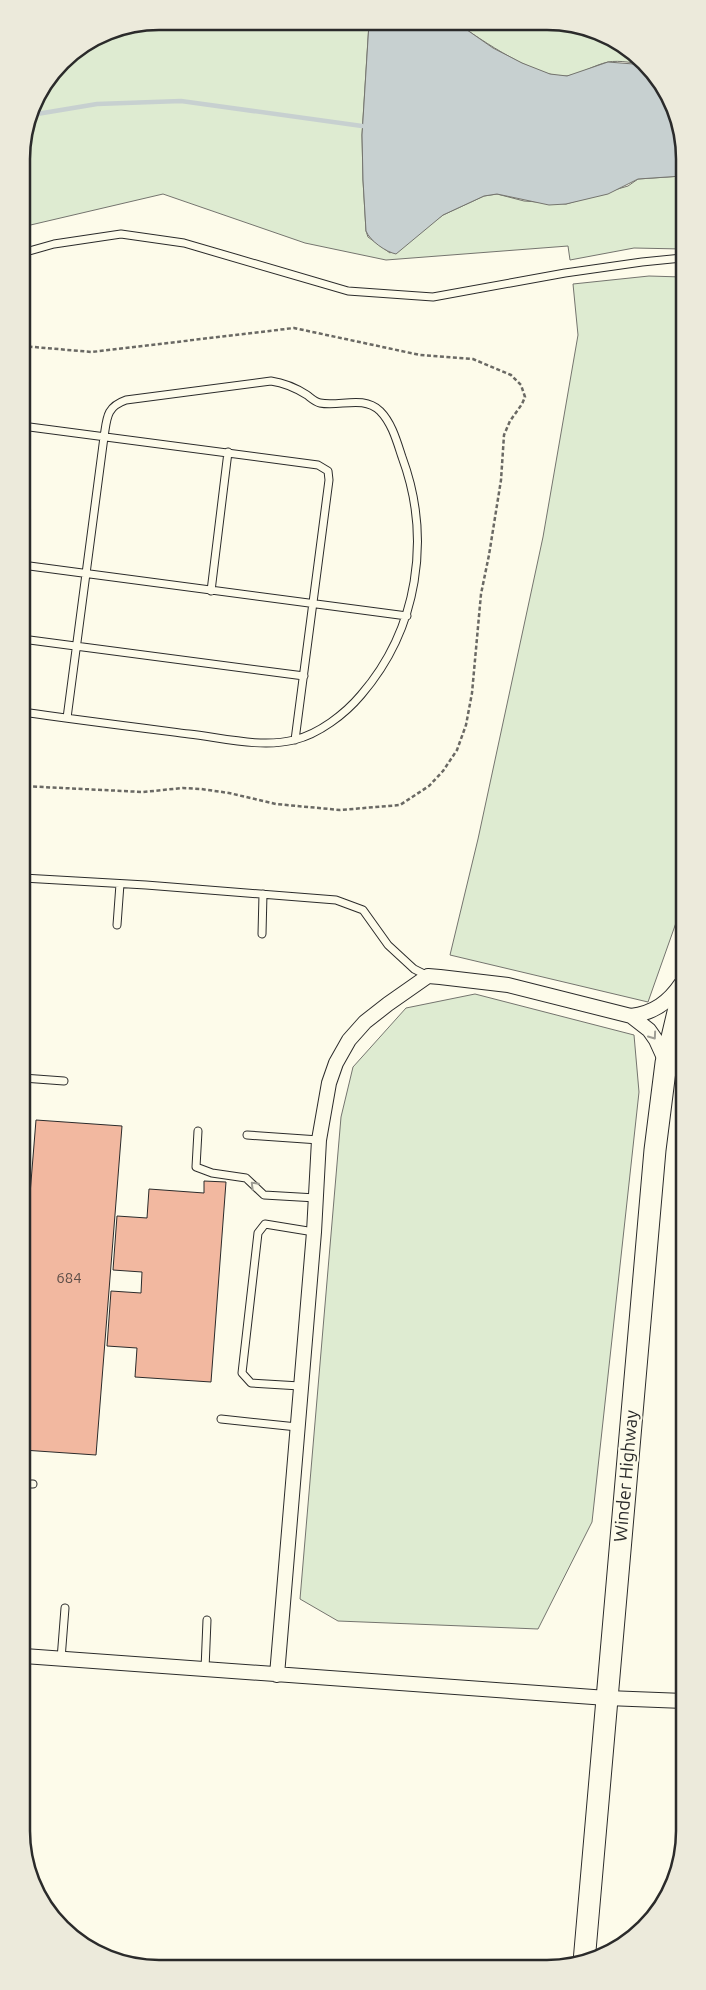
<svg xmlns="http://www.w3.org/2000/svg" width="706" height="1990" viewBox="0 0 706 1990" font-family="Ubuntu,sans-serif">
<rect width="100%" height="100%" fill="#fdfbea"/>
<!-- green -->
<path fill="#deebd1" stroke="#74746e" d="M159,21L369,23L362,135L363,180L366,231L368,237L390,253L443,215L484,196L497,194L524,201L566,204L628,186L638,179L682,176V249L634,248L570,260L568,246L386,260L305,243L163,194L22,227V150L35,98L68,56L107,32Z
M457,23L574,24L645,62L646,65C634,63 620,60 608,62C594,65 581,74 567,76C538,79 481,40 457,23Z
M649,276L682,277L683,903L648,1002L450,955L478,839L543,537L578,335L573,284Z
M475,994L634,1035L639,1092L592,1522L538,1629L338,1621L300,1599L341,1117L353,1067L406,1008Z"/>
<!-- water -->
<path fill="#c7d0d0" stroke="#74746e" d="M369,23H457L493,48L522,63L550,74L567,76L608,62L646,65L682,132V176L638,179L608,194L566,204L549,205L497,194L484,196L443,215L396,254C386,252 370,241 366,231L363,180L362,135Z"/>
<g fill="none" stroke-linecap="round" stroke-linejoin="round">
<!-- stream -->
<path stroke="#c7d0d0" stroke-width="4.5" d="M31,115L97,104L181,101L362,126"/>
</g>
<!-- building -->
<path fill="#f2b8a0" stroke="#2b2b2b" d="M36,1120L122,1126L96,1455L23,1450V1281Z
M204,1181L226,1182L211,1382L135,1377L137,1348L107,1346L111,1291L141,1293L142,1272L113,1270L117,1216L147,1218L149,1189L204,1193Z"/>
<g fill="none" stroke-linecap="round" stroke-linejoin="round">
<!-- service casing -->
<g stroke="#2b2b2b" stroke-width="9">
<path id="service" d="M22,253L54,244L121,234L184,243L348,291L433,297L565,273L642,262L682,258
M22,426L318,465L328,471L329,480L295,740
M22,565L407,616
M211,591L228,452
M22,639L304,676
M22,712C78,720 134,727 189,734C223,738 261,748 294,740C319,734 345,714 361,695C418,629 432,538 402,457C397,442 392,423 380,411C363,395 340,407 320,403C315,402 311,398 307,395C296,388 285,383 271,381L126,400C106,407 107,418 104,437L67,718
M23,878L146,885L336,900L363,910L388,945L414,969L428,976
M117,925L120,884
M262,934L263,894
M23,1078L64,1081
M198,1131L196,1167L212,1173L246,1178L264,1195L316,1198
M247,1135L319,1140
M300,1386L251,1383L242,1373L258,1233L265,1224L314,1232
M221,1419L297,1427
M23,1484H33
M61,1659L65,1608
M205,1669L207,1620"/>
</g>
<!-- minor casing -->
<g stroke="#2b2b2b" stroke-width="16">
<path id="minor" d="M631,1016C654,1013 669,1002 681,984
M24,1656L607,1698L684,1701
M277,1675L314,1232L319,1140L329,1083L336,1063L349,1040L365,1022L388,1004L428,976L440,977L508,985L631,1016L649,1030L656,1040L666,1062"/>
</g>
<!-- primary casing -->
<g stroke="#2b2b2b" stroke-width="23">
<path id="primary" d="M584,1962L655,1150L666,1063L683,991"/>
</g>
<!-- path -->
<path stroke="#6a6964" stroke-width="2.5" stroke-dasharray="4 2.5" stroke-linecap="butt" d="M22,346L92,352L294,328L420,355L473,359L511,375L521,385L525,397L522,404L510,421L504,435L501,480L489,555L481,594L472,693L466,725L457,750L443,771L429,786L400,805L340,810L276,804L229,793L201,789L183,788L143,792L22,786"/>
<!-- service -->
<use href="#service" stroke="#fdfbea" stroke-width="7"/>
<!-- minor -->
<use href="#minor" stroke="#fdfbea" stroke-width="14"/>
<!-- primary -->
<use href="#primary" stroke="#fdfbea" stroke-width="21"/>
</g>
<!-- one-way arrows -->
<defs><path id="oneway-chevron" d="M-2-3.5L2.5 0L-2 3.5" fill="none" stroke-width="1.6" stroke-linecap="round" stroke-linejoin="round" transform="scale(1.25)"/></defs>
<g stroke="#9e9d94">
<use href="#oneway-chevron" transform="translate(653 1036) rotate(55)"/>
<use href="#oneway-chevron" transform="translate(254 1185) rotate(-135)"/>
</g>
<g text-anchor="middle" stroke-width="4" stroke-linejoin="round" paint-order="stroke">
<!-- number labels -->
<g font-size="15" fill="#5d4e48">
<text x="69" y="1283">684</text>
</g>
<!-- street labels -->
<g font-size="18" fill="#2b2b2b" stroke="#fdfbea">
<text transform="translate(626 1476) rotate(-85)" y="6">Winder Highway</text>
</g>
</g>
<!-- crop -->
<path d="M0 0H706V1990H0ZM159 30H547A129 129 0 0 1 676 159V1831A129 129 0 0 1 547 1960H159A129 129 0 0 1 30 1831V159A129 129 0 0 1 159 30Z" fill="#eceadb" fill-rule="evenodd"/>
<path fill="none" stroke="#2b2b2b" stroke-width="2.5" d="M159 30H547A129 129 0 0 1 676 159V1831A129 129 0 0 1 547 1960H159A129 129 0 0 1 30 1831V159A129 129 0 0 1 159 30Z"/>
</svg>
